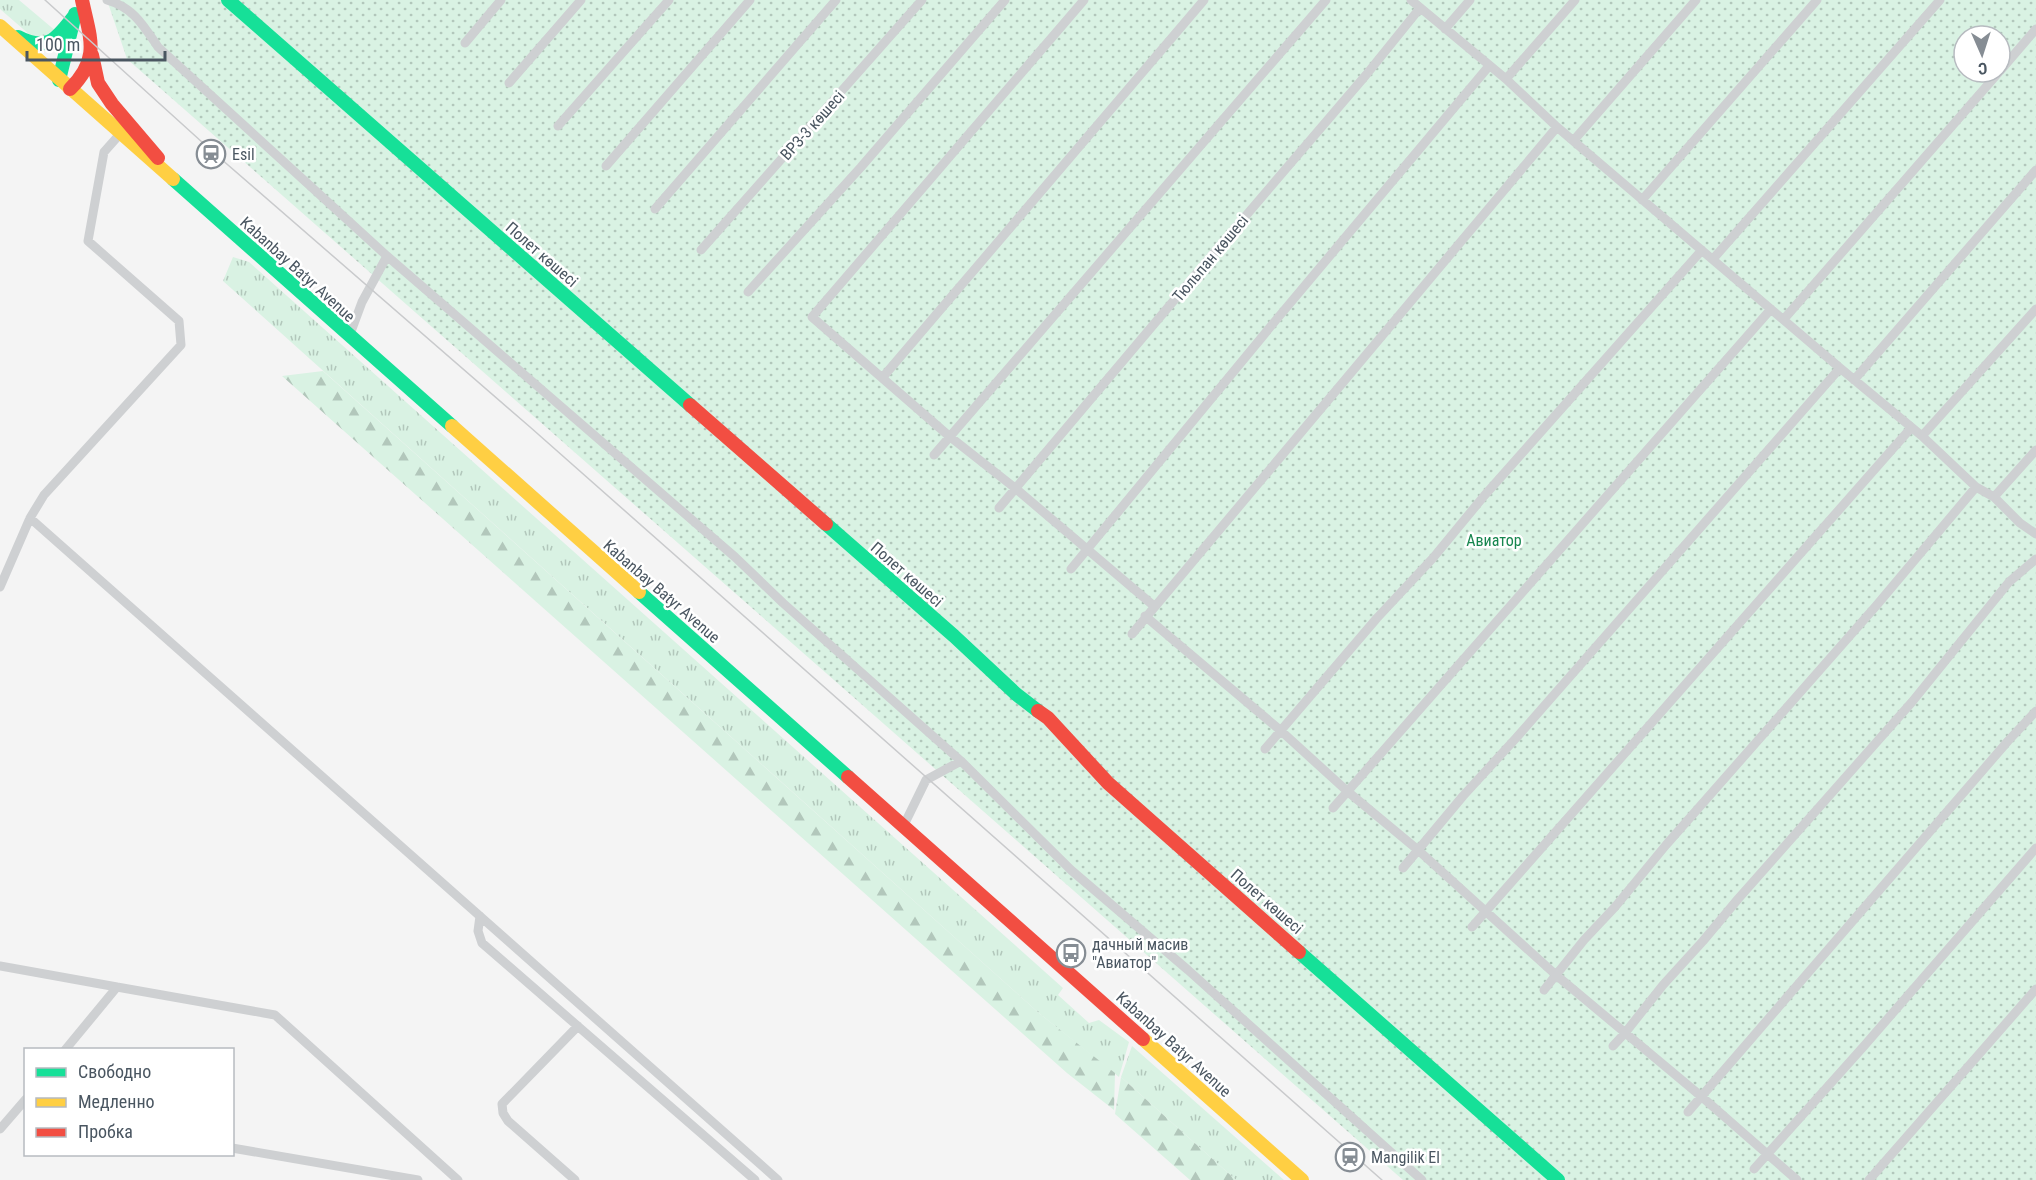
<svg xmlns="http://www.w3.org/2000/svg" width="2036" height="1180" viewBox="0 0 2036 1180" font-family="'Roboto Condensed',sans-serif">
<defs>
<pattern id="grass-tufts" width="24" height="20" patternUnits="userSpaceOnUse" patternTransform="scale(1.5)"><rect width="24" height="20" fill="#d9f2e3"/><path d="M3 7l-1-3M5 7V3M7 7l1-3M15 17l-1-3M17 17v-4M19 17l1-3" fill="none" stroke="#b2c7bb"/></pattern>
<pattern id="forest-firs" width="22" height="20" patternUnits="userSpaceOnUse" patternTransform="scale(1.5)"><rect width="22" height="20" fill="#d9f2e3"/><path d="M5 1l3.5 6h-7zM16 11l3.5 6h-7z" fill="#b2c7bb"/></pattern>
<pattern id="garden-dots" width="8" height="8" patternUnits="userSpaceOnUse" patternTransform="scale(1.5)"><rect width="8" height="8" fill="#d9f2e3"/><path d="M2 2h.1M6 6h.1" fill="none" stroke="#b2c7bb" stroke-width="1.8" stroke-linecap="round"/></pattern>
</defs>
<rect width="100%" height="100%" fill="#f4f4f4"/>
<!-- grass -->
<path fill="url(#grass-tufts)" d="M0,0H19L57,32L47,38L30,35L0,9Z
M233,257L249,262L1063,988L1058,995L1089,1023L1099,1020L1129,1042L1119,1077L1040,1014L223,281Z
M1132,1046L1284,1180H1236L1121,1077Z"/>
<!-- forest -->
<path fill="url(#forest-firs)" d="M323,371L1040,1014L1115,1073L1114,1110L1067,1073L282,376Z
M1121,1077L1236,1180H1190L1115,1114Z"/>
<!-- garden -->
<path fill="url(#garden-dots)" fill-rule="evenodd" d="M107,0H2036V1180H1403L127,59ZM1964,36H2000V72H1964Z"/>
<g fill="none" stroke-linecap="round" stroke-linejoin="round">
<!-- street -->
<path stroke="#ced0d2" stroke-width="9" d="M107,0C134,8 143,25 158,47L387,256L735,557L783,603L961,761L1071,870L1188,970L1422,1180
M1084,0L812,317L949,436L1015,488L1154,606
M1411,0L1506,79L1557,127L1840,368L1922,436L1976,487L1994,497L2020,523L2036,534
M1445,29L1470,0
M465,43L501,0
M2000,71L2036,29
M1506,79L1575,0
M509,83L581,0
M558,126L669,0
M120,134L104,152L88,241L179,321L181,345L44,495L30,518L778,1180
M1574,140L1696,0
M606,166L750,0
M1642,200L1817,0
M655,209L836,0
M701,250L922,0
M1713,259L1940,0
M748,292L861,167L1005,0
M1784,319L1999,72
M349,337L362,302L387,256
M883,377L1204,0
M1854,380L2036,170
M1922,436L2036,309
M934,455L1326,0
M1994,497L2036,450
M999,508L1208,260L1366,75L1420,8
M1071,569L1276,320L1489,66
M0,587L30,518
M1145,616L1280,730L1347,791L1418,850L1556,975L1702,1097L1797,1180
M1132,634L1557,127
M1265,749L1377,618L1433,558L1484,496L1702,250
M1333,808L1771,309
M904,825L926,780L961,761
M1403,868L1463,796L1517,737L1840,368
M480,916L478,931L482,943L755,1180
M1472,927L1911,428
M0,966L117,987
M1544,990L1584,940L1615,907L1666,845L1876,606L1976,487
M1613,1046L1625,1033L1663,985L1703,941L1738,899L1912,702L2009,582L2036,559
M65,1050L117,987L275,1015L458,1180
M1688,1112L2008,741L2036,711
M0,1129L26,1099
M232,1148L418,1180
M1754,1169L1864,1046L2036,848
M575,1180L508,1121L503,1113L502,1104L578,1026
M1869,1180L2036,989"/>
<!-- fast -->
<path stroke="#16e098" stroke-width="14" d="M228,0L690,405
M18,37C48,53 57,38 75,15
M59,80L75,14
M173,179L452,426
M826,524L954,636L1016,694L1038,711
M639,592L848,777
M1299,952L1558,1180"/>
<!-- slow -->
<path stroke="#ffcf43" stroke-width="14" d="M0,26L173,179
M452,426L639,592
M1143,1039L1302,1180"/>
<!-- jam -->
<path stroke="#f24e42" stroke-width="14" d="M92,55L98,83L112,104L158,158
M70,89C101,58 90,38 82,0
M690,405L826,524
M1038,711L1048,718L1108,783L1299,952
M848,777L1143,1039"/>
<!-- tram -->
<path stroke="#c9cacc" stroke-width="1.5" d="M45,0L213,152L530,427L1382,1180"/>
</g>
<!-- icons -->
<defs>
<g id="station-ring" transform="scale(1.5)"><circle r="9.5" fill="#fff" stroke="#868d94" stroke-width="1.5"/><path d="M-3-6H3Q5-6 5-4V2Q5 4 3 4L4.5 6H3L1.5 4h-3L-3 6H-4.5L-3 4Q-5 4-5 2V-4Q-5-6-3-6ZM-3.5-4v3h7v-3ZM-3.5 1v1.5H-2V1ZM2 1v1.5H3.5V1Z" fill="#868d94"/></g>
<g id="bus-ring" transform="scale(1.5)"><circle r="9.5" fill="#fff" stroke="#868d94" stroke-width="1.5"/><path d="M-5-6H5V4H4V6H2V4H-2V6H-4V4H-5ZM-3.5-4V0h7V-4ZM-3.5 1.2v1.5H-2V1.2ZM2 1.2v1.5H3.5V1.2Z" fill="#868d94"/></g>
</defs>
<g fill-rule="evenodd">
<use href="#station-ring" x="211" y="154"/>
<use href="#bus-ring" x="1071" y="953"/>
<use href="#station-ring" x="1350" y="1157"/>
</g>
<g text-anchor="middle" stroke-width="5" stroke-linejoin="round" paint-order="stroke">
<!-- street labels -->
<g font-size="16" fill="#4a5661" stroke="#fff">
<text transform="translate(812 125) rotate(-48)" y="6">ВРЗ-3 көшесі</text>
<text transform="translate(542 254) rotate(41)" y="6">Полет көшесі</text>
<text transform="translate(1210 258) rotate(-50)" y="6">Тюльпан көшесі</text>
<text transform="translate(298 269) rotate(42)" y="6">Kabanbay Batyr Avenue</text>
<text transform="translate(907 574) rotate(41)" y="6">Полет көшесі</text>
<text transform="translate(662 591) rotate(41)" y="6">Kabanbay Batyr Avenue</text>
<text transform="translate(1267 901) rotate(41)" y="6">Полет көшесі</text>
<text transform="translate(1174 1044) rotate(42)" y="6">Kabanbay Batyr Avenue</text>
</g>
<!-- poi labels -->
<g font-size="16" fill="#4a5661" stroke="#fff" text-anchor="start">
<text x="232" y="160">Esil</text>
<text x="1092" y="950">дачный масив<tspan x="1092" dy="18">"Авиатор"</tspan></text>
<text x="1371" y="1163">Mangilik El</text>
</g>
<!-- park labels -->
<g font-size="16" fill="#17864f" stroke="#fff">
<text x="1494" y="546">Авиатор</text>
</g>
</g>
<!-- legend -->
<rect x="24" y="1048" width="210" height="108" fill="#ffffff" stroke="#b7bbc0" stroke-width="1.5"/>
<rect x="36" y="1068" width="30" height="9" fill="#16e098" stroke="#b7bbc0" stroke-width="1.5"/>
<text x="78" y="1078" font-size="18" fill="#4a5661">Свободно</text>
<rect x="36" y="1098" width="30" height="9" fill="#ffcf43" stroke="#b7bbc0" stroke-width="1.5"/>
<text x="78" y="1108" font-size="18" fill="#4a5661">Медленно</text>
<rect x="36" y="1128" width="30" height="9" fill="#f24e42" stroke="#b7bbc0" stroke-width="1.5"/>
<text x="78" y="1138" font-size="18" fill="#4a5661">Пробка</text>
<!-- north arrow -->
<g transform="translate(1982 54) rotate(177)"><circle r="28" fill="#ffffff" stroke="#b7bbc0" stroke-width="1.5"/>
<path d="M0-4.5L10 22L0 15L-10 22Z" fill="#868d94"/>
<text y="-9" font-size="16" font-weight="bold" text-anchor="middle" fill="#4a5661">С</text>
</g>
<!-- scale -->
<path d="M27 51v9h138v-9" fill="none" stroke="#4a5661" stroke-width="3"/>
<text x="36" y="51" font-size="18" fill="#4a5661" stroke="#ffffff" stroke-width="4.5" paint-order="stroke">100 m</text>
</svg>
